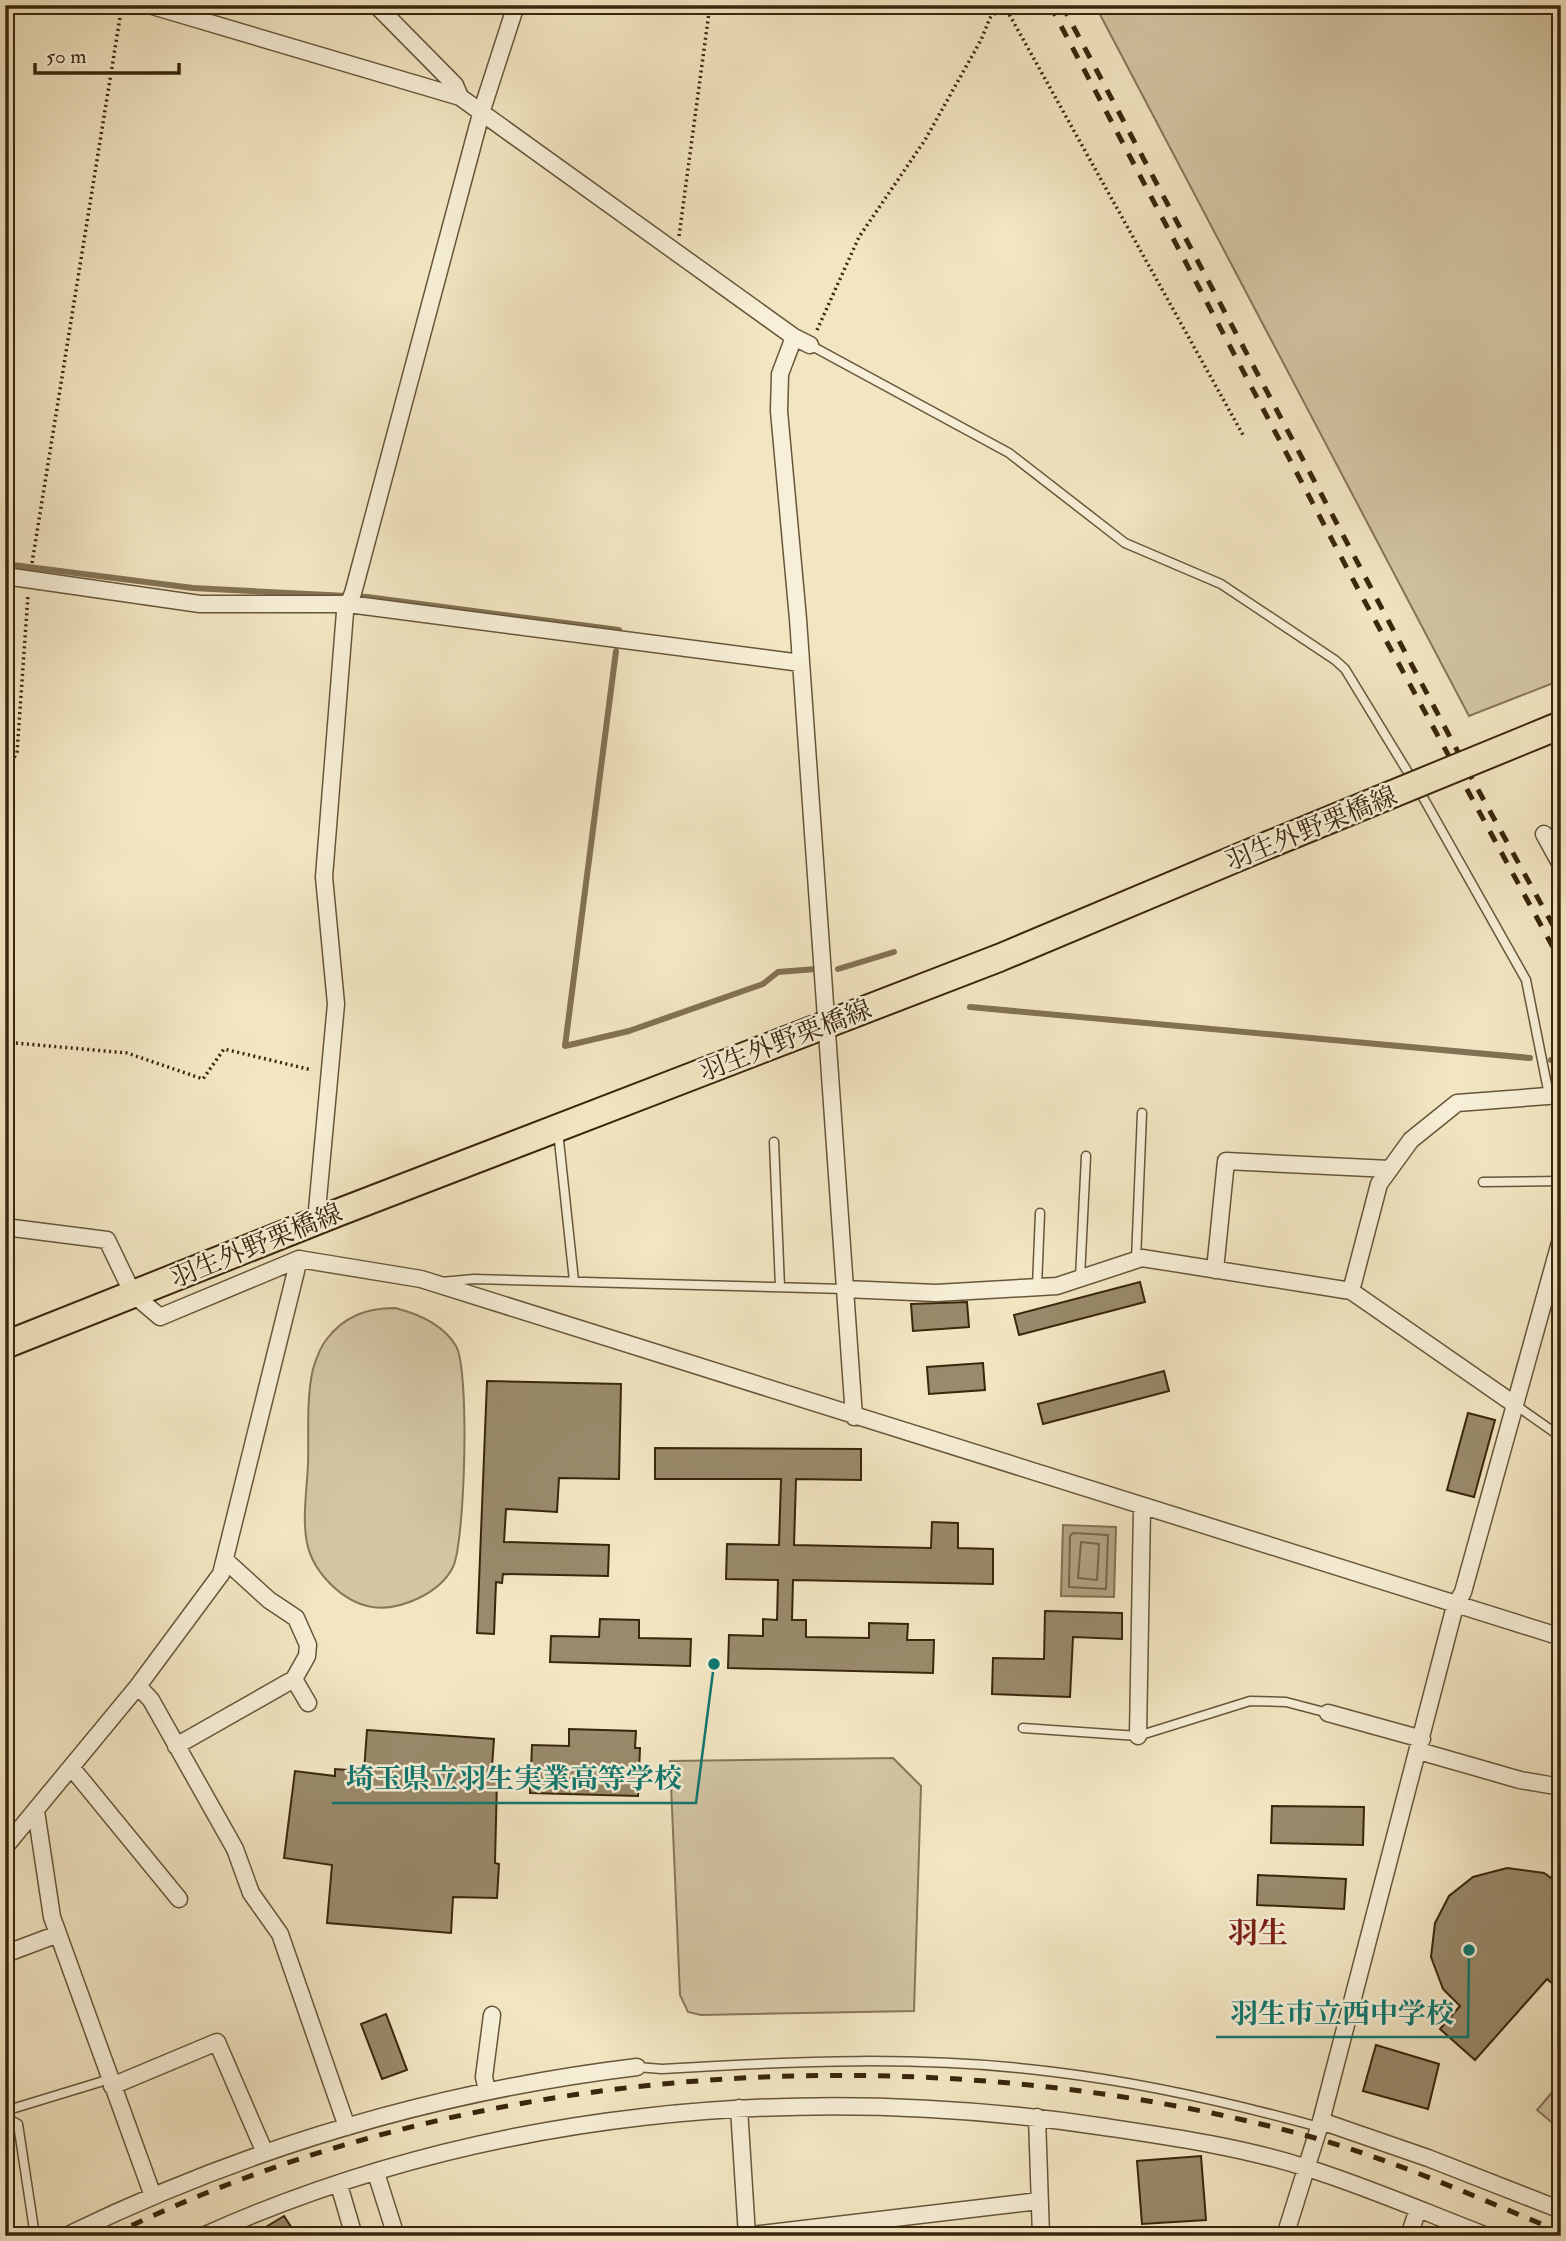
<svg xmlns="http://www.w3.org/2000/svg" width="1566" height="2241" viewBox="0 0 1566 2241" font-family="'IM FELL Double Pica','Noto Serif JP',serif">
<rect width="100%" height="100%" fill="#f2e6c2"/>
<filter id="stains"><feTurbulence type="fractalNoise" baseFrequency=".00286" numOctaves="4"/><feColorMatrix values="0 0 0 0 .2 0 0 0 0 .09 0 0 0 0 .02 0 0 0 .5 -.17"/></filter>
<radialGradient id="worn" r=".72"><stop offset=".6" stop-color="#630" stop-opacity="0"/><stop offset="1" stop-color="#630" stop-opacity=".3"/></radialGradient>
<!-- green -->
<path fill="#d3c5a3" stroke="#867658" stroke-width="2" d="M1095,5H1561V680L1469,716Z
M395,1308C419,1314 443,1324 456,1346C470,1370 465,1542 453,1567C440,1593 401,1611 372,1607C342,1602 313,1572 307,1543C302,1519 307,1489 308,1464C309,1433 306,1399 313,1369C316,1359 320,1348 326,1340C344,1316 367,1308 395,1308Z
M893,1758L921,1786L914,2011L701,2015L688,2012L680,1995L670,1761Z
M1561,2082V2130L1537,2110Z"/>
<!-- water -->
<path fill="#b3a584" stroke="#827254" stroke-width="2" d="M1063,1525L1116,1527L1114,1597L1061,1596Z"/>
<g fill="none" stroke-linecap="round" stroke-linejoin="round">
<!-- shore -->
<path stroke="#766648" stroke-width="2" d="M1073,1533L1108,1535L1106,1589L1069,1587L1070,1536Z
M1081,1542L1099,1544L1097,1580L1078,1578Z"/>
<!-- stream -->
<path stroke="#827254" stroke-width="6" d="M5,564L193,588L367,597L619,630L618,633
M616,651L565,1046L629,1031L763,984L778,972L816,969
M838,969L894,952
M970,1007L1530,1058
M1551,1060H1561"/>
</g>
<!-- building -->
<path fill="#998a6b" stroke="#39260c" stroke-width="2" d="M1140,1282L1145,1302L1019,1335L1014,1315Z
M967,1302L969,1327L913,1331L911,1304Z
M983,1363L985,1390L929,1394L927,1367Z
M1164,1371L1169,1391L1043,1424L1038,1404Z
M487,1381L621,1384L619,1479L559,1478L557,1512L506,1509L504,1542L609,1545L608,1576L503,1574L502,1583L496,1582L494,1634L477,1633Z
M1468,1413L1495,1420L1474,1497L1447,1490Z
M655,1448L861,1449V1480L796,1479L794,1545L931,1548L932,1522L958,1523V1548L993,1549V1584L793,1580L792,1620H806V1637L869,1638V1623L908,1624L907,1640H934L933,1673L728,1668L729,1635L763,1636V1619L777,1620L778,1580L726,1579L727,1544L779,1545L781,1479H655Z
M1045,1611L1122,1613V1639L1073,1637L1070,1697L992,1694L993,1658L1044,1659Z
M600,1619L639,1620V1638L691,1639L690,1666L550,1662L551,1636L599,1637Z
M569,1729L636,1731L635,1748H640L638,1796L530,1793L532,1745L569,1746Z
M367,1730L494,1739L491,1779H497L495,1863L499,1864L497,1898L453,1897L451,1933L327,1923L332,1865L284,1858L295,1771L335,1776V1769L364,1771Z
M1272,1806L1364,1807L1363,1845L1271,1843Z
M1507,1868L1544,1873L1561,1885V1991L1547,1979L1475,2060L1440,2029L1460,2006L1443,1989L1431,1957L1435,1923L1449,1896L1473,1877Z
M1258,1875L1346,1879L1344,1909L1257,1905Z
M386,2014L407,2070L382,2079L361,2024Z
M1376,2045L1439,2064L1428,2109L1363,2091Z
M1201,2156L1206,2220L1142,2224L1137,2161Z
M284,2216L297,2236H251Z"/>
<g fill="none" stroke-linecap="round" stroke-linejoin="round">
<!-- service casing -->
<g stroke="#67563a" stroke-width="11">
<path id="service" d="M810,345L1009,453L1125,543L1221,584L1335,660L1345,669L1420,792L1526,980L1549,1095
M558,1131L574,1281
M774,1142L780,1287
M1483,1182L1561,1181
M1136,1260L1142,1113
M1080,1278L1086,1156
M441,1282L474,1279L845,1289
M1037,1287L1040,1213
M1514,1404L1561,1437
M1023,1728L1138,1736L1250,1701L1286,1702L1328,1713
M637,2067L662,2069C793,2061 924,2055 1054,2072C1144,2083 1232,2103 1319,2127
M5,2111L110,2079
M5,2117L18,2124L35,2236"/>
</g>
<!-- minor casing -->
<g stroke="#67563a" stroke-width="19">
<path id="minor" d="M149,5L460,97L794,337L810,345
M376,5L455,85L460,97
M794,337L780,374L779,411L798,619L854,1417
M5,576L200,604H348L801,663
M1544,834L1561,865
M316,1221L336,1004L324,877L345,612L353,593L482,110L516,5
M5,1227L107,1240L133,1294L160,1317L299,1259L421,1279L1561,1637
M1215,1270L1226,1161L1390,1169
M845,1289L936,1293L1057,1286L1142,1258L1351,1291L1514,1404
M1351,1291L1379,1184L1411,1140L1457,1103L1561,1095
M225,1560L269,1600L296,1618L308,1645L307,1656L294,1679
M138,1686L151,1700L235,1849L251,1893L280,1934L347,2127
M1328,1713L1422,1739
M1138,1736L1142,1508
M176,1746L294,1679L308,1703
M1419,1751L1520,1780L1561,1787
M71,1767L179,1899
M36,1811L52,1917L153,2196
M5,1847L138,1686L221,1574L299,1259
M5,1954L58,1934
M112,2086L217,2042L265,2153
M487,2090L484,2077L492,2015
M739,2108L747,2236
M1037,2117L1041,2236
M1321,2121L1428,2158L1561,2210
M376,2173L396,2236
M339,2185L354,2236
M66,2236C246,2148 439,2091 637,2067
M203,2236C485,2109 802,2081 1105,2127C1172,2137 1242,2147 1307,2168C1368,2187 1427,2213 1487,2236
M743,2236L1039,2201
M1285,2236L1321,2121L1455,1606L1463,1592L1561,1239
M1409,2236L1418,2209"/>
</g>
<!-- primary casing -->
<g stroke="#39260c" stroke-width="30">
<path id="primary" d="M5,1345L337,1213L999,958L1268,845"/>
</g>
<!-- path -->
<path stroke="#39260c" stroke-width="3.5" stroke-dasharray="2 3.5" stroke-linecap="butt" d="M1004,5L1243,435
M679,236L710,5
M817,330L859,237L925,140L981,40L990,18L1005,5
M32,563L122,5
M5,771L17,753L28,595
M5,1042L127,1053L203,1079L224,1049L312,1070"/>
<!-- service -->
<use href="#service" stroke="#f7efd7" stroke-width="8"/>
<!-- minor -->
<use href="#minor" stroke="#f7efd7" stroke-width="16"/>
<!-- primary -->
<use href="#primary" stroke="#f2e6c2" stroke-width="26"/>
<!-- rail -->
<path stroke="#39260c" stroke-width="5" stroke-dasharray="12 12" stroke-linecap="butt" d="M1050,5L1358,589L1561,962
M1062,5L1476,786L1561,940
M110,2236C470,2058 931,2032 1315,2138C1399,2162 1480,2199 1561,2232"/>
<!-- primary-bridge casing -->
<g stroke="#39260c" stroke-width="30" stroke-linecap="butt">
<path id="primary-bridge" d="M1268,845L1561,725"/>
</g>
<!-- primary-bridge -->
<use href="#primary-bridge" stroke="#f2e6c2" stroke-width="26"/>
</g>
<g text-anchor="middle" stroke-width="5" stroke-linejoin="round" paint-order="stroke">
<!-- street labels -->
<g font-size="26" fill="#39260c" stroke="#f7efd7">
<text transform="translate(1311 828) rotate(-22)" y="9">羽生外野栗橋線</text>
<text transform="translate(785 1040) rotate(-21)" y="9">羽生外野栗橋線</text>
<text transform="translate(256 1245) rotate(-22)" y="9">羽生外野栗橋線</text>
</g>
<!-- quarter labels -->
<g font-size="30" font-weight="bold" fill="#7a1f14" stroke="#f7efd7">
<text x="1258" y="1943">羽生</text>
</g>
</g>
<!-- callouts -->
<path fill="none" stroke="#0f766e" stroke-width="2.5" d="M714 1664L696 1803H332M1469 1950L1468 2037H1216"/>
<g fill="#0f766e" stroke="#f7efd7" stroke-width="2.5">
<circle cx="714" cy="1664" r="7"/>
<circle cx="1469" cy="1950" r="7"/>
</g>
<g font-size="28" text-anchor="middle" font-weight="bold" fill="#0f766e" stroke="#f7efd7" stroke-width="5" stroke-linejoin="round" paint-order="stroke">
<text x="514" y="1788">埼玉県立羽生実業高等学校</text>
<text x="1342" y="2023">羽生市立西中学校</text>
</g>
<!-- margin -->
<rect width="1566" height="2241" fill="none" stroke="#f2e6c2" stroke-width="28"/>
<rect x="7" y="7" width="1552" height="2227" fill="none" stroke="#39260c" stroke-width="3.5"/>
<rect x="14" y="14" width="1538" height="2213" fill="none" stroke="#39260c" stroke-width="2"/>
<!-- scale -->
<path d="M35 63v10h144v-10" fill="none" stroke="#39260c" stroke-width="3.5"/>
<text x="46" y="63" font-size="21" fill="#39260c" stroke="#f7efd7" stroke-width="5" paint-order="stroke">50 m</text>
<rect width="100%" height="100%" filter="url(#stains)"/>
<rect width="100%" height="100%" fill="url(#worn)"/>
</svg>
